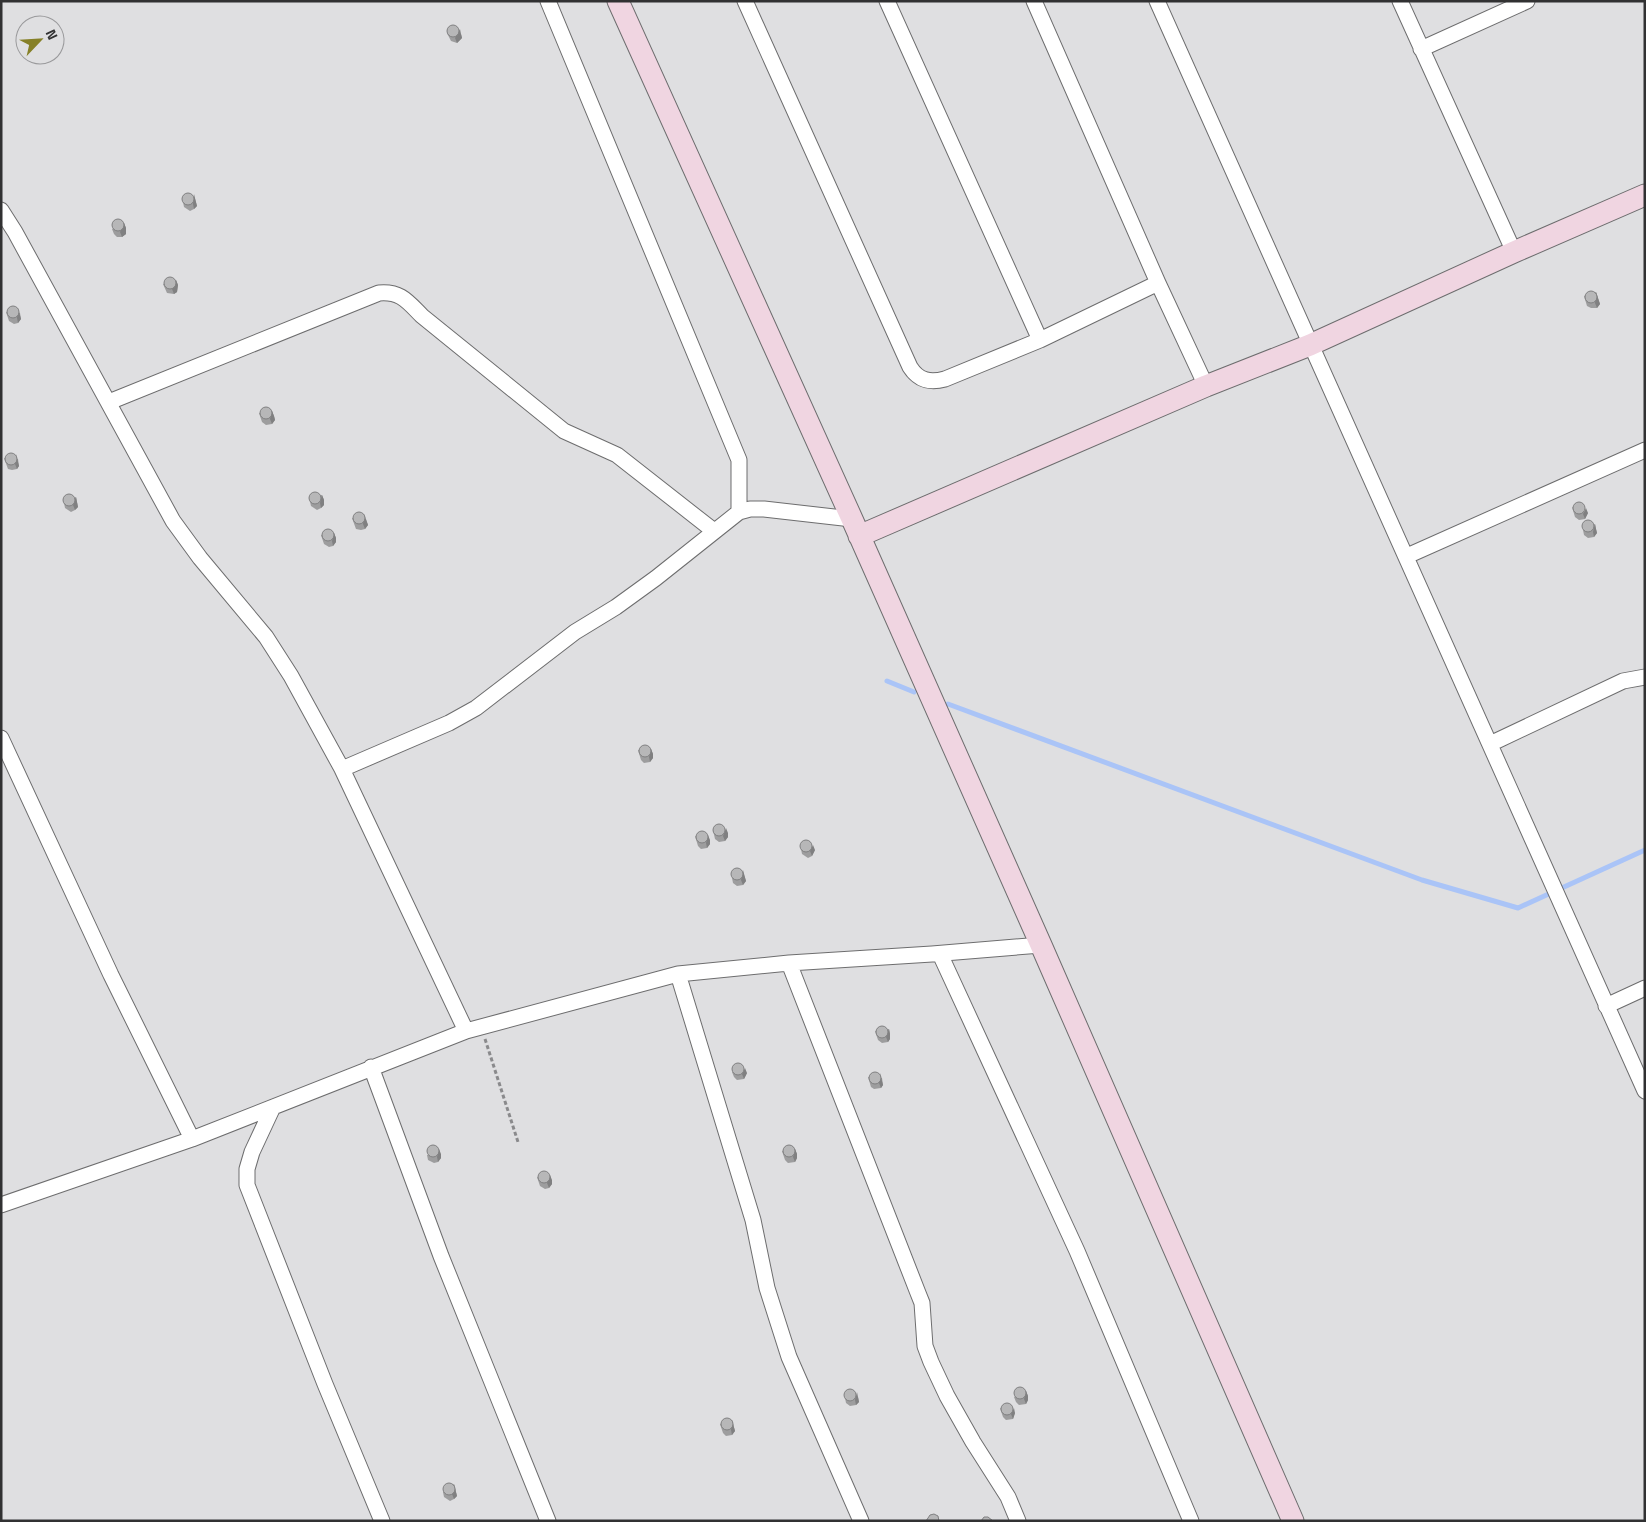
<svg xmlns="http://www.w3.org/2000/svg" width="1646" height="1522" viewBox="0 0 1646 1522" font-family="'Titillium Web',sans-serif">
<rect width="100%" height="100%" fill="#dfdfe1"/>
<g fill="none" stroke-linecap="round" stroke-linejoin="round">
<!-- stream -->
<path stroke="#aac4f7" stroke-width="5" d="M887,681L914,692
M948,704L1422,880L1518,908L1645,850"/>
<!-- street casing -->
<g stroke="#6d6d6e" stroke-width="17">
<path id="street" d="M548,1L739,460V512
M745,1L910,367C919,381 930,383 945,379L1040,340L1158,283
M887,1L1040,340
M1034,1L1158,283L1206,386
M1157,1L1645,1091
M1400,1L1514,252
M1421,49L1527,1
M1,210L15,232L173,521L200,558L266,637L291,676L342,769L466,1031
M109,402L379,293C401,291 408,302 422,316L564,431L617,455L714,531
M1407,556L1645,450
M1,738L111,975L192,1139
M1490,744L1623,681L1645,677
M342,769L449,723L476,708L575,632L616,607L656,578L739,512L750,509H764L852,519
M940,954L1077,1251L1191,1521
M789,963L918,1293L922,1303L925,1346L931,1362L947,1396L973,1442L1008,1497L1018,1521
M678,974L753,1220L767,1288L789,1357L861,1521
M1606,1006L1645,988
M371,1067L441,1256L548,1521
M273,1107L252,1152L247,1169V1185L325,1384L382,1521
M1,1205L192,1139L466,1031L678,974L789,963L932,954L1041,945"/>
</g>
<!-- secondary casing -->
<g stroke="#6d6d6e" stroke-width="23">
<path id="secondary" d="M618,1L852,519L1041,945L1293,1521
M859,536L1206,386L1310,345L1514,252L1645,195"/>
</g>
<!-- path -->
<path stroke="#8a8a8c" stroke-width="3" stroke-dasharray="4 2.5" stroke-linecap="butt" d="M485,1039L518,1142"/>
<!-- street -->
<use href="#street" stroke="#fff" stroke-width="15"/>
<!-- secondary -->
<use href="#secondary" stroke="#f0d5e1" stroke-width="21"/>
</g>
<!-- wall -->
<path fill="#9d9d9e" d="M447,33L461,34L462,38L457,43L451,41Z
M195,199L197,206L194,209L190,211L184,207L183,202Z
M124,223L126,228V234L122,237H117L114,234L112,229Z
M176,280L178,285L177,292L174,294L167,293L163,284Z
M1596,292L1600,304L1597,308H1591L1587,306L1584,296Z
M6,312L20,313L21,319L18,323L14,324L9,321Z
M272,411L274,416L275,420L272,424L266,425L262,422L259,413Z
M4,458L18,459L19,466L17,469L12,470L8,469Z
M322,495L324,500V505L321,508L317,510L311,506L309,497Z
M76,497L78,507L75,510L71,512L65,508L64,503Z
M1572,507L1588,513L1585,519L1579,520L1575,517Z
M352,518L366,519L368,525L365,529L361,530L356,529Z
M1595,524L1596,529L1597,533L1594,537L1588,538L1584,535L1583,530Z
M334,533L336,538V542L333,546L329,547L324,544L321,535Z
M651,749L653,754V758L650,762L644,763L641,760L638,750Z
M713,830L728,833V837L725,841L719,842L715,839Z
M695,836L710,840V844L707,848L701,849L698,846Z
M801,849L815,850L812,856L808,858L802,854Z
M744,875L746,881L743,885L737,886L733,883L732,878Z
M889,1029L890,1034V1039L888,1042L882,1043L878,1040L875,1031Z
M732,1072L747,1073L744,1079L737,1080L734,1077Z
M868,1077L882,1078L883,1085L881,1088L874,1089L871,1087Z
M795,1149L797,1154V1158L795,1162L788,1163L785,1160L782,1151Z
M441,1154V1158L438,1162L434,1163L428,1160L427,1155Z
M537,1177L552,1180V1184L549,1188L545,1189L540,1186Z
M1026,1391L1028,1396V1400L1026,1404L1019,1405L1016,1402L1014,1397Z
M858,1397L859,1402L856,1405L850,1406L846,1403L845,1398Z
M1000,1408L1015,1413L1013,1419L1006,1420L1003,1417Z
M732,1420L735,1431L732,1435L726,1436L723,1433L720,1424Z
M454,1484L457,1496L454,1499L450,1501L444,1497L443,1492Z"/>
<!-- shaded-wall -->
<path fill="#808081" d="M460,29L461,34L462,38L457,43L455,38Z
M194,194L197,206L194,209L193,204Z
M124,223L126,228V234L122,237L120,232Z
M176,280L178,285L177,292L174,294L172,289Z
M1596,292L1600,304L1597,308L1595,303Z
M18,308L21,319L18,323L17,318Z
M272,411L274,416L275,420L272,424L270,419Z
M16,454L19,466L17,469L15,464Z
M322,495L324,500V505L321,508L320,503Z
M76,497L78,507L75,510L73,505Z
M1586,508L1588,513L1585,519L1583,514Z
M364,514L368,525L365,529L363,524Z
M1595,524L1596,529L1597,533L1594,537L1593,532Z
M334,533L336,538V542L333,546L332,541Z
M651,749L653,754V758L650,762L649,757Z
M726,828L728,833V837L725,841L723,836Z
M708,835L710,840V844L707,848L706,843Z
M813,845L815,850L812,856L810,851Z
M743,870L746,881L743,885L741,880Z
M889,1029L890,1034V1039L888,1042L886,1037Z
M745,1068L747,1073L744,1079L742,1074Z
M880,1073L883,1085L881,1088L879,1083Z
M439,1149L441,1154V1158L438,1162L437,1157Z
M795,1149L797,1154V1158L795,1162L793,1157Z
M550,1175L552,1180V1184L549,1188L547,1183Z
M1026,1391L1028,1396V1400L1026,1404L1024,1399Z
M857,1392L859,1402L856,1405L855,1400Z
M1014,1408L1015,1413L1013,1419L1011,1414Z
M732,1420L735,1431L732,1435L731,1430Z
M454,1484L457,1496L454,1499L452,1494Z"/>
<!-- building -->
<path fill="#b7b7b8" stroke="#808081" d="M447 31a6 6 0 1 1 12 0a6 6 0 1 1-12 0Z
M182 199a6 6 0 1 1 12 0a6 6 0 1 1-12 0Z
M112 225a6 6 0 1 1 12 0a6 6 0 1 1-12 0Z
M164 283a6 6 0 1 1 12 0a6 6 0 1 1-12 0Z
M1585 297a6 6 0 1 1 12 0a6 6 0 1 1-12 0Z
M7 312a6 6 0 1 1 12 0a6 6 0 1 1-12 0Z
M260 413a6 6 0 1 1 12 0a6 6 0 1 1-12 0Z
M5 459a6 6 0 1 1 12 0a6 6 0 1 1-12 0Z
M309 498a6 6 0 1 1 12 0a6 6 0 1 1-12 0Z
M63 500a6 6 0 1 1 12 0a6 6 0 1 1-12 0Z
M1573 508a6 6 0 1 1 12 0a6 6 0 1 1-12 0Z
M353 518a6 6 0 1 1 12 0a6 6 0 1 1-12 0Z
M1582 526a6 6 0 1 1 12 0a6 6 0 1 1-12 0Z
M322 535a6 6 0 1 1 12 0a6 6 0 1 1-12 0Z
M639 751a6 6 0 1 1 12 0a6 6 0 1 1-12 0Z
M713 830a6 6 0 1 1 12 0a6 6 0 1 1-12 0Z
M696 837a6 6 0 1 1 12 0a6 6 0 1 1-12 0Z
M800 846a6 6 0 1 1 12 0a6 6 0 1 1-12 0Z
M731 874a6 6 0 1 1 12 0a6 6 0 1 1-12 0Z
M876 1032a6 6 0 1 1 12 0a6 6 0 1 1-12 0Z
M732 1069a6 6 0 1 1 12 0a6 6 0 1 1-12 0Z
M869 1078a6 6 0 1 1 12 0a6 6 0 1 1-12 0Z
M427 1151a6 6 0 1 1 12 0a6 6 0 1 1-12 0Z
M783 1151a6 6 0 1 1 12 0a6 6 0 1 1-12 0Z
M538 1177a6 6 0 1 1 12 0a6 6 0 1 1-12 0Z
M1014 1393a6 6 0 1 1 12 0a6 6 0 1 1-12 0Z
M844 1395a6 6 0 1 1 12 0a6 6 0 1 1-12 0Z
M1001 1409a6 6 0 1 1 12 0a6 6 0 1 1-12 0Z
M721 1424a6 6 0 1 1 12 0a6 6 0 1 1-12 0Z
M443 1489a6 6 0 1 1 12 0a6 6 0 1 1-12 0Z
M934,1514L938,1516L939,1521H926L930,1515Z
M984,1517H988L993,1521H981Z"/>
<!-- border -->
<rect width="1646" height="1522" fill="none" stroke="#313132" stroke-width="5"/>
<!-- north arrow -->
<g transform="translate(40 40) rotate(65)"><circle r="24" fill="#dfdfe1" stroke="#99999b"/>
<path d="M0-4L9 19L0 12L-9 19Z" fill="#868027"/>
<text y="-8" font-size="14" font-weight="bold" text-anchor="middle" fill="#313132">N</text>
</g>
</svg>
